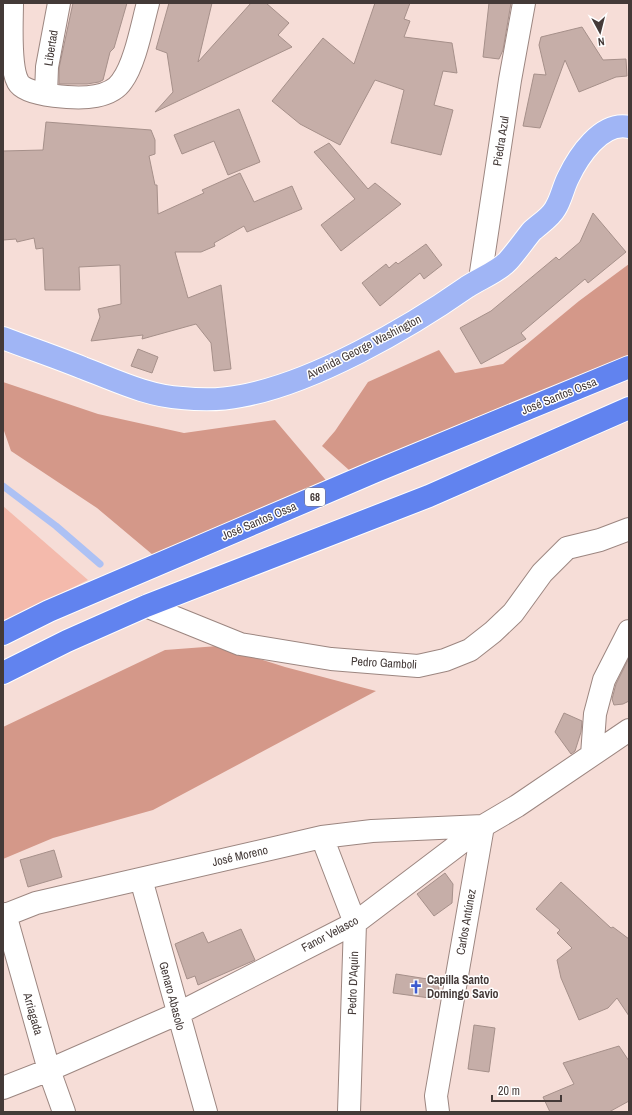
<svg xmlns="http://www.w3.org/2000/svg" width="632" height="1115" viewBox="0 0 632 1115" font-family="'Archivo Narrow',sans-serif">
<rect width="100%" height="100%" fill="#f6ddd7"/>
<!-- green -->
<path fill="#f4baac" d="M3,506L88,580L3,622Z"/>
<!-- forest -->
<path fill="#d49889" d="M629,264V362L358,478L322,446L335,431L368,382L439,350L455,373L503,364L579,301Z
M3,382L98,414L184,433L275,420L330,485L153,555L97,508L11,451L3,428Z
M218,646L285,667L376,691L153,810L53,838L3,859V727L165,650Z"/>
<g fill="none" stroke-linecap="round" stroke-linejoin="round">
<!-- stream -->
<path stroke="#adc1f4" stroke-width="7" d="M3,486L56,526L100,564"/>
</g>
<!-- building -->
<path fill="#c6aea8" stroke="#a6908a" d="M73,3H127L114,48L110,52L103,80L99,82L87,84H59V68Z
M169,3H212L198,62L251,3H266L289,23L278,35L292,47L155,112L173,92L167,53L156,49Z
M375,3H410L404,19L410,21L404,37L452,43L457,73L443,71L434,105L453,110L441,155L391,143L404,90L375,80L340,145L300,124L272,101L323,38L354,64Z
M489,3H511L503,50L499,59L483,57Z
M582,27L603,60L626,59L627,76L616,77L579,92L565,60L540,128L523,126L534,74L546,75L539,45L541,37Z
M239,109L260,162L228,175L214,141L182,154L174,135Z
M46,122L151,130L155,140V154L149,156L155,185H157L158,214L204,193L202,190L240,173L254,202L292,186L302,209L247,232L244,226L214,243L215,246L201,252H175L188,298L221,285L231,369L214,371L211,343L196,324L142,339L143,335L91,341L100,317L98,309L121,304L120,265L79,267L80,290H45L43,248L36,249L34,238L17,242L16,239L3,240V151L43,150Z
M329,143L368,189L375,183L401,204L341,251L321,225L355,199L314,152Z
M593,213L626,252L588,283L585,279L521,333L526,339L481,364L460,328L491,311L556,257L559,260L580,242Z
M426,244L442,265L424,279L420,273L380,306L362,283L386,264L389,268L396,262L398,264Z
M138,349L158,357L152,373L131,366Z
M629,658V701L623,704L614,705L612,699L616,684Z
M564,713L582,721L581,732L575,751L571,754L555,732Z
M54,850L62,877L28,887L20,860Z
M445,873L453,884L452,903L434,916L417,894Z
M561,882L611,928L613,927L629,939V1016L617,998L608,1008L579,1020L561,978L557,960L572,948L557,933L560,930L536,909Z
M241,929L255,960L198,985L195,976L187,979L175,944L203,932L208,943Z
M396,974L440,981L437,999L393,993Z
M474,1025L495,1028L489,1072L468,1069Z
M619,1046L629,1061V1101L609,1112H550L543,1097L574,1084L563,1063Z"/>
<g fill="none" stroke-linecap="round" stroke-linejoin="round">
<!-- minor casing -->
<g stroke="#9c8680" stroke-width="24">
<path id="minor" d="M12,3C12,22 9,66 18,82C26,97 80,99 96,96C106,94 117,89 122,81C135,64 142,25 148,3
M46,94L47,67L59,3
M480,279L510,80L524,3
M146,606L240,644L331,659L418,666L445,660L470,650L493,632L513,613L542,573L567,548L600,540L629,529
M592,755L595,714L604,680L629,631
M322,837L355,923L349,1112
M141,879L206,1112
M5,914L49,1070L64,1112
M3,916L36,903L322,837L372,831L483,826L436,1096L438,1112
M3,1088L49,1070L177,1014L355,923L483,826L517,806L629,730"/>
</g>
<!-- major casing -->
<g stroke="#fff" stroke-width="24">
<path id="major" d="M3,338C29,348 56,357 83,368C115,380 147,396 182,398C201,400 222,400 241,396C313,383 407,329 467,287C479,279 499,271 508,261C516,252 523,242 531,232C538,225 550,218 555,209C561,200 563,188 568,178C578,157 601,121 629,127"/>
</g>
<!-- highway casing -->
<g stroke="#fff" stroke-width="24">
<path id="highway" d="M3,634L49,611L374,472L629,367
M3,673L67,641L146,606L429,496L629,408"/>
</g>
<!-- minor -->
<use href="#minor" stroke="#fff" stroke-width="22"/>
<!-- major -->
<use href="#major" stroke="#a0b5f5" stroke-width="22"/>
<!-- highway -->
<use href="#highway" stroke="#6183ef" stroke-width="22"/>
</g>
<!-- icons -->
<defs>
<g id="church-bare" transform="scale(1.08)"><path d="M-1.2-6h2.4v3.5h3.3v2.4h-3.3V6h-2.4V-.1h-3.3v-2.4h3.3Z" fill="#3d5bce" stroke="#fff" stroke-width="2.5" paint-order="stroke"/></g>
</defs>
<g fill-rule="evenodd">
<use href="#church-bare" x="416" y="987"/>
</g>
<g text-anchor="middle" stroke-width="3" stroke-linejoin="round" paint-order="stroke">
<!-- shield labels -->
<rect fill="#fff" stroke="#7c7574" stroke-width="1" x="305" y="488" width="20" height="18" rx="3"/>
<g font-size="11" font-weight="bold" fill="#443a38">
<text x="315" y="501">68</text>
</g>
<!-- street labels -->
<g font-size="12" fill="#443a38" stroke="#fff">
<text transform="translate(51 48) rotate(-81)" y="4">Libertad</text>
<text transform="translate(501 141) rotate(-81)" y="4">Piedra Azul</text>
<text transform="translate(364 347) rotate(-27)" y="4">Avenida George Washington</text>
<text transform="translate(559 396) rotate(-22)" y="4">José Santos Ossa</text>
<text transform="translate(259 521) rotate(-23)" y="4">José Santos Ossa</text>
<text transform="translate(384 663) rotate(3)" y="4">Pedro Gamboli</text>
<text transform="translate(240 856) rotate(-13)" y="4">José Moreno</text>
<text transform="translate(466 922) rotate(-80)" y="4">Carlos Antúnez</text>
<text transform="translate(330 934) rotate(-28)" y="4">Fanor Velasco</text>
<text transform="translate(353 983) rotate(-88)" y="4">Pedro D'Aquin</text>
<text transform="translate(172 996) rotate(75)" y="4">Genaro Abasolo</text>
<text transform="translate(33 1014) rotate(74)" y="4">Arriagada</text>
</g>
<!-- poi labels -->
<g font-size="12" font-weight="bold" fill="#443a38" stroke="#fff" text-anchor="start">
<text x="427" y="984">Capilla Santo<tspan x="427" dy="14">Domingo Savio</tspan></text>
</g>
</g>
<!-- border -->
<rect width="632" height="1115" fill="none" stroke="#443a38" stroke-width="8"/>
<!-- north arrow -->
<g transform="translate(600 32) rotate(173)" stroke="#ffffff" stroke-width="3" paint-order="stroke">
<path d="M0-3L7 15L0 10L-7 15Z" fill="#443a38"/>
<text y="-6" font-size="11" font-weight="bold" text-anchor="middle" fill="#443a38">N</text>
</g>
<!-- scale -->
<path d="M492 1095v6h69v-6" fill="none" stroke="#443a38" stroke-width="2"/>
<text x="498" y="1095" font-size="12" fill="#443a38" stroke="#ffffff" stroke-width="3" paint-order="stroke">20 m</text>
</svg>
